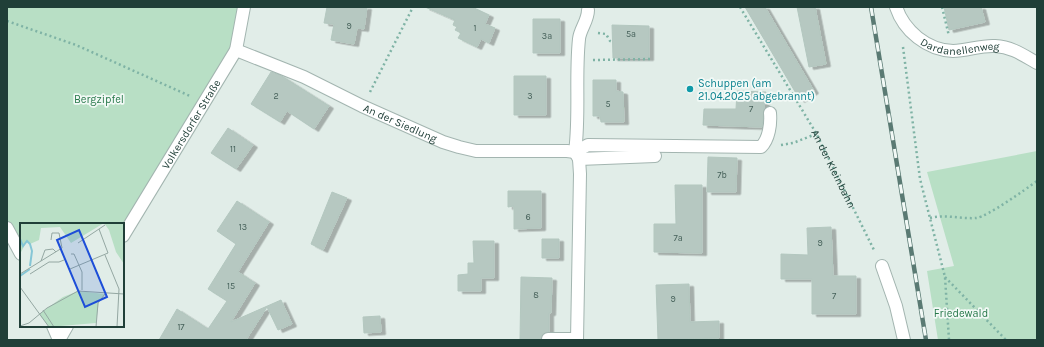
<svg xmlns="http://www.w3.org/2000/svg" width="1044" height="347" viewBox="0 0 1044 347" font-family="Karla,sans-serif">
<defs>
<filter id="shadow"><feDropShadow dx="4.5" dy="2.5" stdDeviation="0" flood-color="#0004"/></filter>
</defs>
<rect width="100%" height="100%" fill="#e1ede8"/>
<!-- green -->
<path fill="#b8dfc5" d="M7,7H244L236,50L123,236V224H21V254L7,228Z
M1037,151V340H938L927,271L954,266L927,172Z"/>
<!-- building -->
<path fill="#b6c8c1" stroke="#b3c7bf" filter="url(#shadow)" d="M327,7H367L364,29L357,28L354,44L331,40L334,24L324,23Z
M425,7H472L489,15L485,24L495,28L489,43L481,39L477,47L458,38L461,33L455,30L457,27L453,25L455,20Z
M745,7H765L814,91L800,100Z
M797,7H815L826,64L809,67Z
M944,7H981L985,22L949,30Z
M533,19H560V53H533Z
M612,25L649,26V58H613Z
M271,72L280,75L329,106L314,129L287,111L280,122L251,104Z
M514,76H546V115H514Z
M593,80H616V91L623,92L624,122H601L600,116H593Z
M737,91L766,92L762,127L703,125L704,109H736Z
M228,128L253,145L236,169L211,153Z
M708,157L737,158L736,192H707Z
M675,185H702V253L654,252V224H676Z
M508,191H541V228L514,229V206L508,207Z
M332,192L347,198L323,250L311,244Z
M237,201L269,222L238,272L255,283L231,322L281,300L292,324L278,330L267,307L246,340H159L177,309L208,329L227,301L208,289L236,244L217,231Z
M831,227L833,276H856V314H812V279H781V254L808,255L807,228Z
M542,239H559V258H542Z
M473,241H494V278H481V291H458V275L468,274V263H474Z
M521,277L552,278L551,313H549V332L542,335L541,340H520Z
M689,284L690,322L719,321V338L658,340L656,285Z
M380,316L381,332L364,333L363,317Z"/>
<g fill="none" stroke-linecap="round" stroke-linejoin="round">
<!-- minor casing -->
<g stroke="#a3b5b0" stroke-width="14">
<g id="minor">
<path id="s2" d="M896,7C904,31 927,50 953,51C967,51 981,45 995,46C1012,47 1023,55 1037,63"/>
<path id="s3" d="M236,50L304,77L362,106L443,142L459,147L476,151H567L575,152L588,145L761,147C769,139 771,124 770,113"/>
<path d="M575,152L579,159L580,174L577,340"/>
<path d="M575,152C580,115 575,77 579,39C580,29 588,21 588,10"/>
<path d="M579,159L655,156"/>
<path d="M7,228L21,254"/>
<path id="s4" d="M123,236L236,50L244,7"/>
<path d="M882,266L896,306L904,340"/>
<path d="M53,326L59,340"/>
<path d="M548,339H577"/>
<path d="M59,340L67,326"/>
</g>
</g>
<!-- path -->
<g stroke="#7fb3a5" stroke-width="2.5" stroke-dasharray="2 3" stroke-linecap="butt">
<path id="s1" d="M740,7L816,133L875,252"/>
<path d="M942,7L949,36"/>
<path d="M7,21L76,45L190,96"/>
<path d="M598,33L606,34L610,41L612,42"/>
<path d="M903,47L920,179L945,277L949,340"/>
<path d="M593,60L651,59"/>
<path d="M370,92L413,7"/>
<path d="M781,145L793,143L816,134"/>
<path d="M930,218C945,214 960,219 976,218C987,217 1026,189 1037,181"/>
<path d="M945,277L1006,340"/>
</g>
<!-- minor -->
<use href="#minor" stroke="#fff" stroke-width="12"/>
<!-- rail casing -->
<g stroke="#5a7a73" stroke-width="4.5">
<path id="rail" d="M871,7L926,340"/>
</g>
<!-- rail -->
<use href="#rail" stroke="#f2f9f6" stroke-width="3" stroke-dasharray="9" stroke-linecap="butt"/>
</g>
<!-- markers -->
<circle fill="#0f9aa8" stroke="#f2f9f6" stroke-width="1.5" cx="690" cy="89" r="4"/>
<g text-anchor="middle" stroke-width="3.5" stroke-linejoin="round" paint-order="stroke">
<!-- number labels -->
<g font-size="9" fill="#46615a">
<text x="349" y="29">9</text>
<text x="475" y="31">1</text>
<text x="631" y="37">5a</text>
<text x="547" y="39">3a</text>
<text x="276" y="99">2</text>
<text x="530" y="99">3</text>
<text x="608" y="107">5</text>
<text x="751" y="112">7</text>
<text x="233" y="152">11</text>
<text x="722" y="178">7b</text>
<text x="528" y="220">6</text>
<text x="243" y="230">13</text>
<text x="678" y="241">7a</text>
<text x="820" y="246">9</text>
<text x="231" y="289">15</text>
<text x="536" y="298">8</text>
<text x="834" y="299">7</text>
<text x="673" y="302">9</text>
<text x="181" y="330">17</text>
</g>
<!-- street labels -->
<g font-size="11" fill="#203f38" stroke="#f2f9f6">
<text dy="4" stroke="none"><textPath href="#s2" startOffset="83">Dardanellenweg</textPath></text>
<text dy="4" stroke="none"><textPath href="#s3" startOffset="180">An der Siedlung</textPath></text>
<text dy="4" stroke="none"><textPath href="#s4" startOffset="131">Volkersdorfer Straße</textPath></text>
<text dy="4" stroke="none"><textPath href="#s1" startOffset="187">An der Kleinbahn</textPath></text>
</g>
<!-- culture labels -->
<g font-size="11" fill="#0d838f" stroke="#f2f9f6" text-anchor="start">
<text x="698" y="87">Schuppen (am<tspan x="698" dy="13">21.04.2025 abgebrannt)</tspan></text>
</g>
<!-- park labels -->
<g font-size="11" fill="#27784a" stroke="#f2f9f6">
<text x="99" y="103">Bergzipfel</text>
<text x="961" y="317">Friedewald</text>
</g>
</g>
<!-- overview -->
<g transform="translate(20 223)">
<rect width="104" height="104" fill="#e1ede8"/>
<path d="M0,0H104V41L96,29L89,7L84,0L51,20L40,4L21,5L19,17L10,21L7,18L0,31ZM58,68L85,71L79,78L76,100L29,104L19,91L43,74Z" fill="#b8dfc5"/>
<path fill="none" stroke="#85c6d6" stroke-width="2" d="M0,16L3,23L7,18L10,21L12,28L10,43M0,53L10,46"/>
<path fill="none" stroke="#94a7a2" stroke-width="1" d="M58,20L85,2M51,31H54L62,49V67M85,32L99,66L97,104M21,38L25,27L33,26L36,29M50,46L88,30L79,6M0,51L42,25L39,10H32L31,17M10,51L29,39H39L44,37M0,64L29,104M23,87L34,104M0,103L9,100L27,85L58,68L104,71M76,104L78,80L85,71"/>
<path fill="#1d4ed8" fill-opacity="0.15" stroke="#1d4ed8" stroke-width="2" d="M59,7L87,74L65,84L37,17Z"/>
<rect width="104" height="104" fill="none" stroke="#203f38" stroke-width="2"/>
</g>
<!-- border -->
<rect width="1044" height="347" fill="none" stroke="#203f38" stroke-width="16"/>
</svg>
